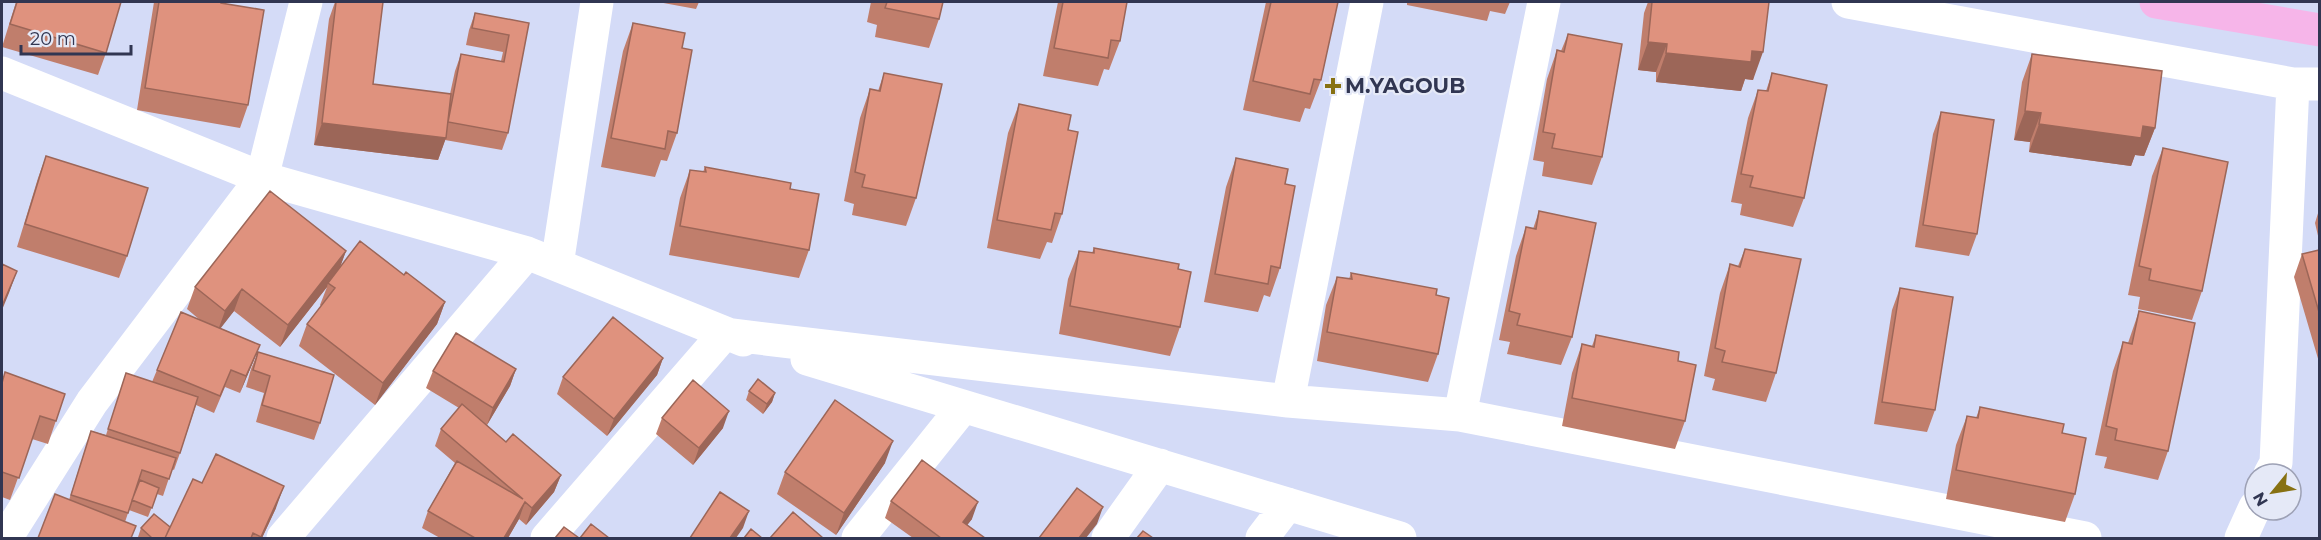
<svg xmlns="http://www.w3.org/2000/svg" width="2321" height="540" viewBox="0 0 2321 540" font-family="Montserrat,sans-serif">
<rect width="100%" height="100%" fill="#d4dbf7"/>
<g fill="none" stroke-linecap="round" stroke-linejoin="round">
<!-- minor -->
<path stroke="#fff" stroke-width="33" d="M1848,2L2293,84H2320
M2,73L262,178L527,253L743,340
M557,265L597,2
M807,359L1400,538
M1288,401L1367,2
M1460,415L1544,2
M2270,474L2276,463L2293,84
M6,538L92,402L262,178L306,2
M283,538L527,253
M547,538L724,334L1288,401L1460,415L2085,538
M858,538L963,407
M1108,538L1160,465
M1262,538L1288,504
M2241,538L2255,507"/>
<!-- primary -->
<path stroke="#f6b5e9" stroke-width="33" d="M2156,2L2320,30"/>
</g>
<!-- wall -->
<path fill="#c07e6c" d="M16,2H121L106,53L98,75L2,47Z
M154,2H221L248,105L240,128L137,110Z
M335,2H379L373,84L450,94L455,71L461,54L501,61L503,52L466,45L469,30L475,13L529,23L508,133L502,150L445,140L438,160L314,145L329,19Z
M658,2H699L696,9Z
M871,2H943L939,19L929,48L875,37L877,25L867,22Z
M1058,2H1127L1120,41L1109,70L1104,69L1098,86L1043,76Z
M1266,2H1338L1321,80L1310,109L1305,108L1300,122L1243,110Z
M1407,2H1510L1505,14L1490,11L1487,21L1407,5Z
M1648,2H1769L1753,80L1745,79L1741,91L1656,82V72L1638,70L1644,13Z
M633,23L682,48L677,133L667,161L661,160L655,177L601,167L623,51Z
M1568,34L1602,157L1592,185L1542,176L1544,162L1533,160L1547,79L1557,50L1561,51Z
M2032,54L2155,128L2144,156L2135,155L2131,166L2029,152L2030,142L2014,140L2022,82Z
M884,73L916,198L906,226L852,215L854,204L844,201L860,118L870,89L878,91Z
M1772,73L1804,198L1793,227L1740,215L1742,204L1731,202L1748,118L1758,90L1766,91Z
M1019,104L1068,130L1062,214L1052,243L1047,242L1040,259L987,248L1008,133Z
M1941,112L1977,234L1969,256L1915,247L1933,134Z
M2163,148L2202,291L2192,320L2138,309L2140,297L2128,295L2152,176Z
M46,156L127,256L119,278L17,247L38,178Z
M1236,158L1285,184L1280,268L1270,297L1264,295L1258,312L1204,302L1226,187Z
M705,167L790,189L809,250L799,278L669,255L680,198L690,170L703,172Z
M2319,210V240L2315,223Z
M1539,211L1572,337L1561,365L1507,354L1510,342L1499,340L1516,256L1526,227L1533,229Z
M1094,248L1178,269L1180,327L1170,356L1059,334L1068,279L1079,251L1092,253Z
M1745,249L1776,373L1766,402L1712,390L1715,379L1704,376L1720,293L1730,264L1738,266Z
M2319,250V362L2294,277L2302,254Z
M346,251L339,269L404,275L445,302L437,324L375,405L299,346L307,324L321,306L320,305L327,287L280,347L234,311L220,328L260,345L253,362L240,393L225,387L214,413L196,405L180,453L174,470L172,469L163,496L157,494L148,517L129,510L125,522L69,500L91,431L106,435L126,373L152,382L157,370L200,320L187,309L195,287Z
M1351,273L1436,295L1438,354L1428,382L1317,361L1326,305L1337,277L1349,279Z
M1900,288L1935,410L1927,432L1874,424L1892,310Z
M2139,311L2168,451L2158,480L2104,468L2107,457L2095,455L2113,371L2123,342L2128,343Z
M1596,335L1678,361L1685,421L1675,449L1562,426L1572,373L1582,344L1592,346Z
M258,352L320,423L314,440L256,422L264,393L246,387L251,369Z
M663,358L657,375L607,436L557,394L563,377Z
M516,369L510,386L487,425L506,442L561,475L554,492L526,525L519,519L508,538H440L422,528L428,511L455,463L435,446L441,429L459,408L426,388L433,371Z
M2,382L65,394L48,444L32,439L10,500L2,497Z
M749,391L775,393L772,402L763,414L746,400Z
M1980,407L2062,433L2075,494L2065,522L1946,499L1956,445L1967,416L1976,418Z
M662,418L723,428L693,465L656,434Z
M885,463L836,535L777,494L785,472Z
M202,483L276,508L262,538H139L138,537L141,528L170,527Z
M891,501L972,519L967,525L985,538H913L885,518Z"/>
<!-- shaded-wall -->
<path fill="#9c6658" d="M1648,42L1667,44L1656,72L1638,70Z
M1752,51L1763,52L1753,80L1745,79L1741,91L1656,82L1666,53Z
M2025,111L2041,113L2030,142L2014,140Z
M322,123L446,138L438,160L314,145Z
M2039,124L2143,126L2155,128L2144,156L2135,155L2131,166L2029,152Z
M346,251L338,273L328,283L327,287L280,347L288,325Z
M17,271L9,293L2,310V306Z
M242,289L234,311L217,333L225,311Z
M445,302L437,324L375,405L383,383Z
M260,345L253,362L240,393L246,376Z
M663,358L657,375L607,436L614,419Z
M516,369L510,386L487,425L493,408Z
M775,393L772,402L763,414L767,404Z
M729,411L723,428L693,465L699,448Z
M893,441L885,463L836,535L844,513Z
M561,475L554,492L526,525L532,508Z
M284,486L276,508L262,538H260Z
M525,502L519,519L508,538H504Z
M978,502L972,519L957,538L963,522Z
M1103,507L1097,524L1086,538H1079Z
M749,511L743,528L736,538H730Z"/>
<!-- building -->
<path fill="#df927e" stroke="#9c6658" stroke-width="1.5" d="M17,2H121L106,53L10,24Z
M159,2H221V3L264,10L248,105L145,88Z
M336,2H383L373,84L451,94L446,138L322,123Z
M887,2H943L939,19L885,8Z
M1063,2H1127L1120,41L1111,40L1108,58L1054,48Z
M1271,2H1338L1321,80L1314,79L1310,94L1253,81Z
M1652,2H1769L1763,52L1752,51L1751,62L1666,53L1667,44L1648,42Z
M475,13L529,23L508,133L448,122L461,54L504,62L509,35L472,28Z
M633,23L685,33L682,48L692,50L677,133L668,131L665,149L611,138Z
M1568,34L1622,44L1602,157L1552,148L1555,134L1543,132L1557,50L1564,52Z
M2032,54L2162,71L2155,128L2143,126L2141,138L2039,124L2041,113L2025,111Z
M884,73L942,84L916,198L862,187L865,175L855,172L870,89L880,91Z
M1772,73L1827,85L1804,198L1750,187L1753,176L1741,174L1758,90L1768,91Z
M1019,104L1071,115L1068,130L1078,132L1062,214L1055,213L1051,230L997,220Z
M1941,112L1994,120L1977,234L1923,225Z
M2163,148L2228,162L2202,291L2149,280L2151,269L2139,266Z
M46,156L148,188L127,256L25,224Z
M1236,158L1288,169L1285,184L1295,186L1280,268L1271,266L1268,284L1215,274Z
M705,167L791,183L790,189L819,194L809,250L680,226L690,170L706,172Z
M270,191L346,251L288,325L242,289L225,311L195,287Z
M1539,211L1596,223L1572,337L1517,325L1520,314L1509,311L1526,227L1536,229Z
M360,241L404,275L406,272L445,302L383,383L307,324L335,288L328,283Z
M1094,248L1179,264L1178,269L1191,272L1180,327L1070,306L1079,251L1094,253Z
M1745,249L1801,259L1776,373L1722,362L1725,351L1715,348L1730,264L1740,267Z
M2319,250V312L2302,254Z
M2,264L17,271L2,306Z
M1351,273L1437,289L1436,295L1449,298L1438,354L1327,332L1337,277L1352,279Z
M1900,288L1953,297L1935,410L1882,402Z
M2139,311L2195,323L2168,451L2115,440L2117,429L2106,426L2123,342L2132,344Z
M181,312L260,345L246,376L231,370L220,396L157,370Z
M613,317L663,358L614,419L563,377Z
M456,333L516,369L493,408L433,371Z
M1596,335L1679,352L1678,361L1696,365L1685,421L1572,398L1582,344L1594,347Z
M258,352L334,375L320,423L262,405L270,376L253,370Z
M5,372L65,394L56,421L40,416L19,478L2,472V383Z
M126,373L198,397L180,453L108,429Z
M758,379L775,393L767,404L749,391Z
M693,380L729,411L699,448L662,418Z
M835,400L893,441L844,513L785,472Z
M462,404L506,442L513,434L561,475L532,508L525,502L504,538H475L428,511L457,461L523,499L441,429Z
M1980,407L2064,424L2062,433L2086,438L2075,494L1956,470L1967,416L1978,418Z
M91,431L176,458L169,479L142,470L128,513L71,495Z
M216,454L284,486L261,537L253,533L251,538H165L193,479L202,483Z
M922,460L978,502L963,522L985,538H941L891,501Z
M140,480L159,488L152,508L132,500Z
M1077,488L1103,507L1079,538H1039Z
M720,492L749,511L730,538H690Z
M55,494L136,526L131,538H38Z
M793,512L823,538H770Z
M154,514L170,527L165,538H152L141,528Z
M591,524L609,538H580Z
M564,527L579,538H555Z
M751,529L762,538H744Z
M1143,531L1153,538H1137Z"/>
<!-- markers -->
<path fill="#877112" stroke="#e5e9f7" stroke-width="2" d="M1330 77h6v6h6v6h-6v6h-6v-6h-6v-6h6z"/>
<g text-anchor="middle" stroke-width="4.5" stroke-linejoin="round" paint-order="stroke">
<!-- poi labels -->
<g font-size="21" font-weight="bold" fill="#313652" stroke="#e5e9f7" text-anchor="start">
<text x="1345" y="93">M.YAGOUB</text>
</g>
</g>
<!-- border -->
<rect width="2321" height="540" fill="none" stroke="#313652" stroke-width="6"/>
<!-- north arrow -->
<g transform="translate(2273 492) rotate(240)"><circle r="28" fill="#e5e9f7" stroke="#9da1b5" stroke-width="1.5"/>
<path d="M0-4.5L10 22L0 15L-10 22Z" fill="#877112"/>
<text y="-9" font-size="16" font-weight="bold" text-anchor="middle" fill="#313652">N</text>
</g>
<!-- scale -->
<path d="M21 45v9h110v-9" fill="none" stroke="#313652" stroke-width="3"/>
<text x="30" y="45" font-size="18" fill="#313652" stroke="#e5e9f7" stroke-width="4.5" paint-order="stroke">20 m</text>
</svg>
